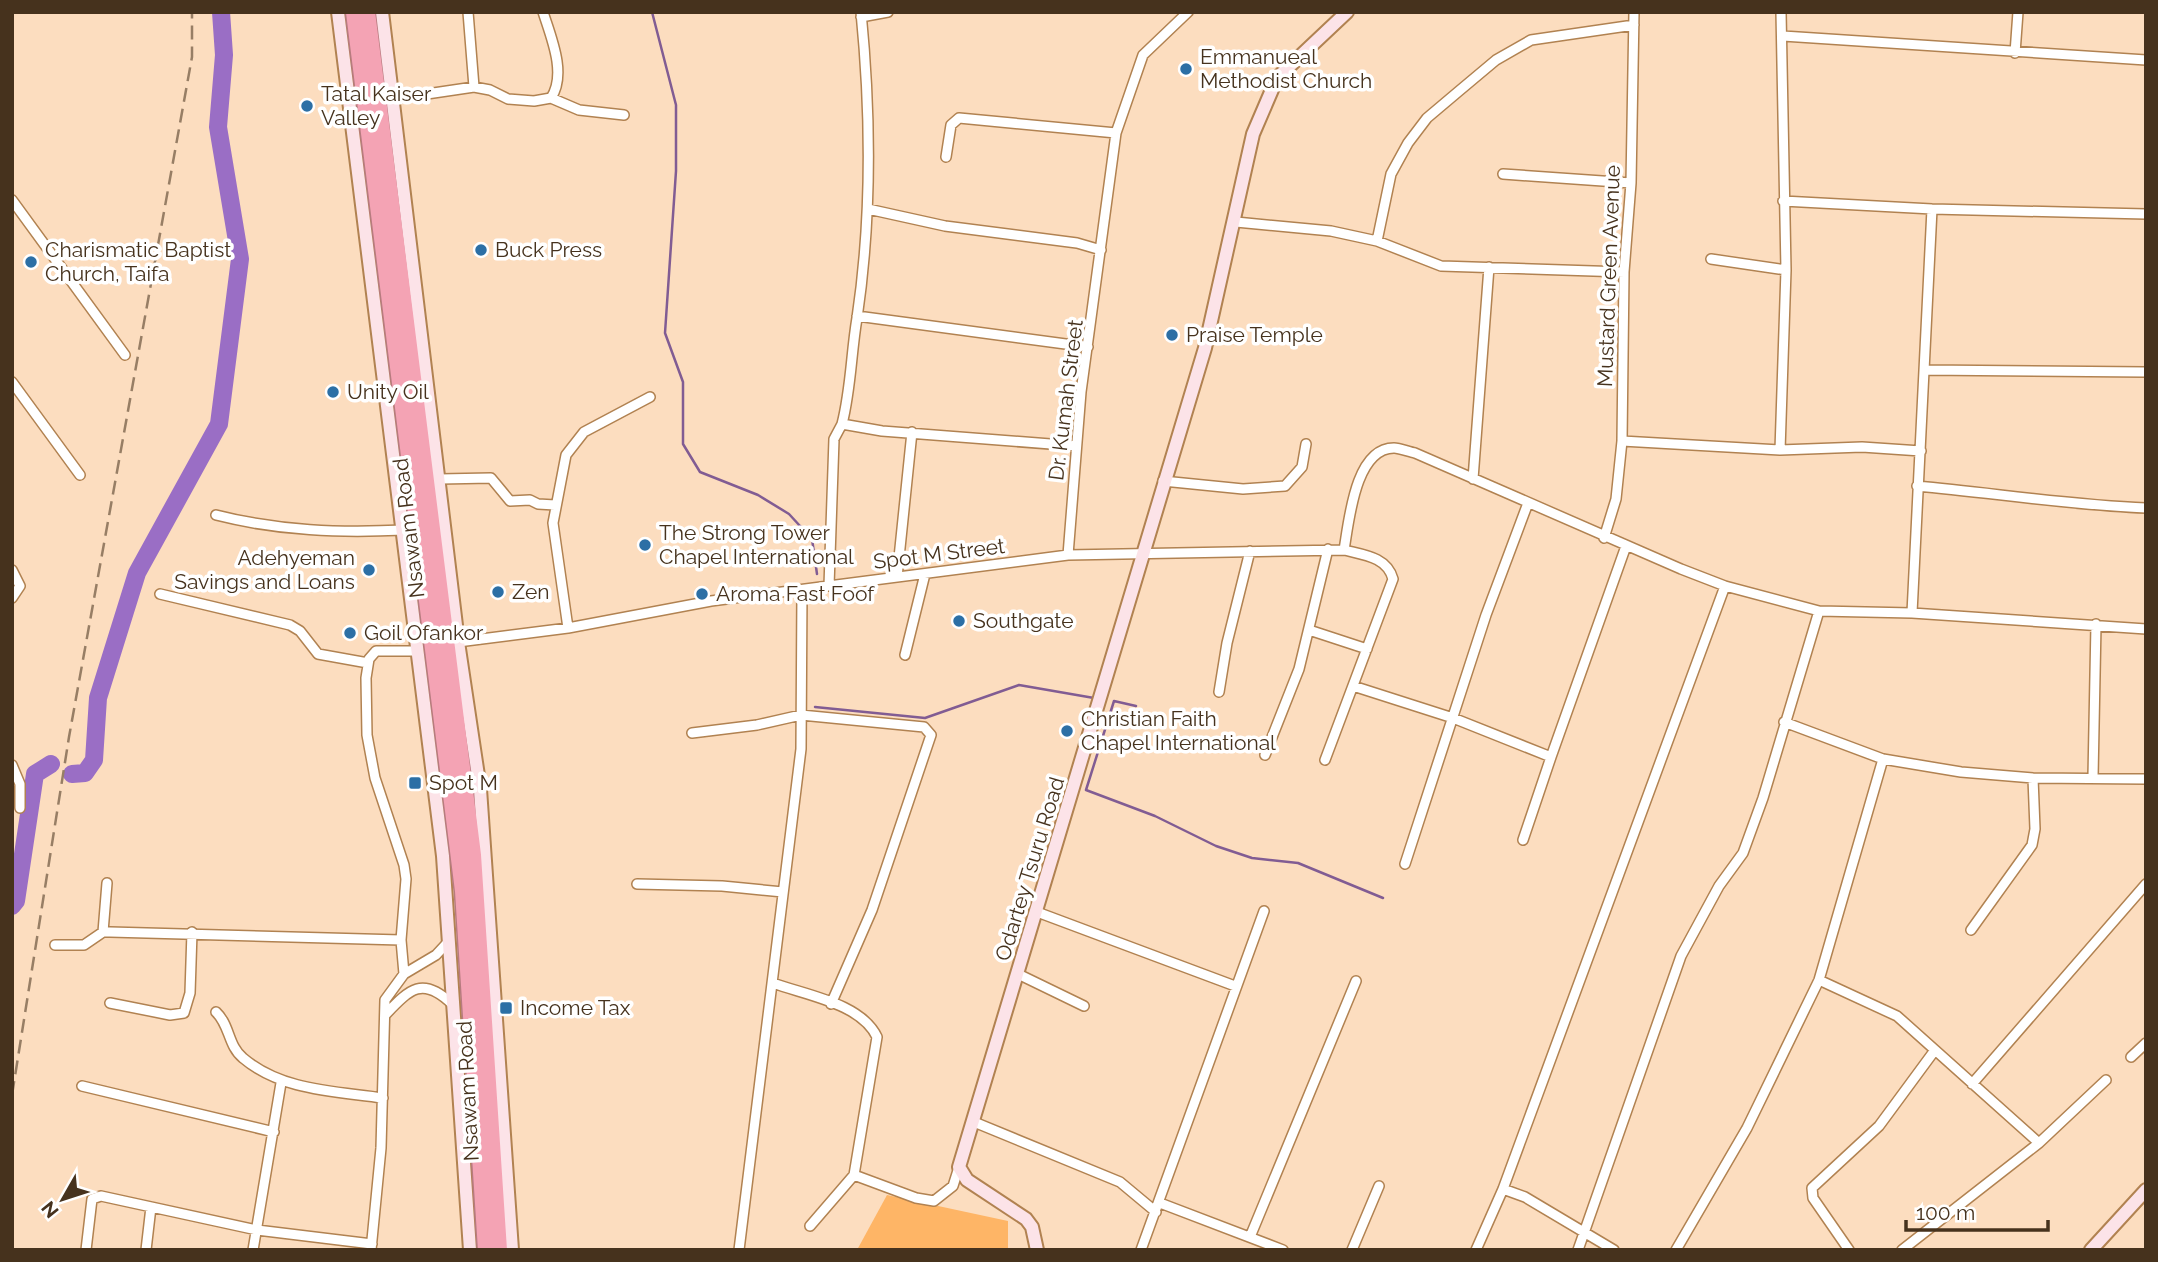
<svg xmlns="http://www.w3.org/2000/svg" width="2158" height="1262" viewBox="0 0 2158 1262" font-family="Raleway,sans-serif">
<rect width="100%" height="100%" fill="#fcddbf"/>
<!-- green -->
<path fill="#feb566" d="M887,1195L1008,1221V1250H857Z"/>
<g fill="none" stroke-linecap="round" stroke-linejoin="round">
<!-- stream -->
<path stroke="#815c93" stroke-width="2.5" d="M652,12L676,105V171L665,333L683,382V444L700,472L758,495L789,514L812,539L817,574
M1136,706L1114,701L1086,790L1155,816L1216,846L1252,858L1298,863L1383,898
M815,707L925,718L1019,685L1094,698"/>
<!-- river -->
<path stroke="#9a6ec5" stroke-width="18" d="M72,774L85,773L94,760L98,698L137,573L219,424L240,259L218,127L224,55L221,12
M12,906L16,901L35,774L51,764"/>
<!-- street casing -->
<g stroke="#b18251" stroke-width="12">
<path id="street" d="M468,12L474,87
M543,12C551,37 567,74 551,98
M861,12C871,114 872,217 857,318C851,354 851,389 842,424L882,431L1076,446
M861,17L888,12
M1783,36L2146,60
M2015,53L2018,12
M393,99L474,87L490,90L508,99L534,101L551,98L579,110L624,115
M946,157L951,125L959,118L1116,133
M1503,174L1631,183
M12,200L125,355
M1783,201L1932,209L2146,214
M868,209L945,226L1077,243L1101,250
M1236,222L1331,231L1377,241L1441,266L1624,272
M1377,241L1391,174L1408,143L1427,118L1459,91L1496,60L1531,40L1634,25
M1711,259L1786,270
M857,316L1088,347
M1924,370L2146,372
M12,382L80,475
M1622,441L1780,450L1862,447L1921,451
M1780,450L1786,270L1781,12
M440,479L491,478L510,501L530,500L538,504L555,505
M1473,479L1489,267
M1163,481L1243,489L1285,486L1302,467L1306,444
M1917,486C1994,493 2069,505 2146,508
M216,515C279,531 340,533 404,530
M1604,538L1616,499L1622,441L1624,272L1631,183L1634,12
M1344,550C1349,521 1355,448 1394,448C1400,448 1409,452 1415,453L1681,569L1725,586L1819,611L1912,613L2146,629
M1068,555L1081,392L1116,133L1143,55L1188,12
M12,570L20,586L12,598
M897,577L912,432
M829,586L834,439L842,424
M160,594L290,625L300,631L318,654L368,663
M1912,613L1932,209
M568,628L553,523L566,455L584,432L650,397
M1309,630L1367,649
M458,642L568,628L711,601L1068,555L1344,550C1364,555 1387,557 1393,579L1325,760
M905,655L925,574
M1353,686L1453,718L1551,757L1626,546
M1219,692L1227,643L1250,551
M1784,722L1883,759L1961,772L2033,778L2146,779
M692,733L757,725L801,715L924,727L931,735L872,910L831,1004
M1265,755L1299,669L1328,549
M12,765L20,784V808
M2093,777L2096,624
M1523,840L1551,757
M1405,864L1486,615L1528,503
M637,884L722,886L783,892
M1037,912L1235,986
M1971,930L2032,845L2035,829L2033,778
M103,932L107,883
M55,945H84L103,932H110L401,940
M404,974L401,940L406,879L404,865L375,778L367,735L366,678L369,659L376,651H416
M1018,974L1084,1006
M1819,980L1897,1016L2039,1143
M773,983C805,995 861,1003 877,1037L854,1175L810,1226
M110,1003L170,1015L184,1013L190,993L192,932
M216,1012C230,1025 228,1046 243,1058C282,1091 335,1091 383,1098
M385,1015C409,990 422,975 452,1004
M2131,1057L2146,1043
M1972,1084L2146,884
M82,1086L274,1132
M974,1122L1120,1182L1156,1212
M854,1175L916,1198L934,1201L953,1186L959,1167
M1503,1189L1525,1197L1614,1250
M1160,1203L1283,1250
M1250,1237L1356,981
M86,1250L92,1199L101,1196L257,1230L372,1244
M146,1250L151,1207
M253,1250L281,1083
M371,1250L381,1148L385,1000L404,974L436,955L449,941
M739,1250L801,749L802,590
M1141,1250L1264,911
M1352,1250L1379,1186
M1476,1250L1503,1189L1725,586
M1578,1250L1681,956L1719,886L1743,853L1763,798L1819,611
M1676,1250L1747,1128L1819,980L1883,759
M1849,1250L1813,1198L1812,1188L1879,1126L1935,1050
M1902,1250L2039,1143L2106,1080"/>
</g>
<!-- secondary casing -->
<g stroke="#b18251" stroke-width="16">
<path id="secondary" d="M338,12L443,856L470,1250
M382,12L458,642L480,789L512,1250
M1037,1250L1032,1227L1026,1219L967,1180L959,1167L1205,348L1253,134L1277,78L1347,12
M2091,1250L2146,1190"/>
</g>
<!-- highway casing -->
<g stroke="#b77b7f" stroke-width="19">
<path id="highway" d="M354,12L463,891L486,1250
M367,12L473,855L499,1250"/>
</g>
<!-- street -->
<use href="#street" stroke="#fff" stroke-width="9"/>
<!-- secondary -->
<use href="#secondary" stroke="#fce3e8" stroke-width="12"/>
<!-- highway -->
<use href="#highway" stroke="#f4a3b4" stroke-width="16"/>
<!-- rail -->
<path stroke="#977e65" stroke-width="2.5" stroke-dasharray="14 7" stroke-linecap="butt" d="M12,1095L69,737L192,57V12"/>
</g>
<!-- markers -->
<g fill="#2c6fa5" stroke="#fff" stroke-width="2.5">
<circle cx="1186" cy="69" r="7"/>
<circle cx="307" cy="106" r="7"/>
<circle cx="481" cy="250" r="7"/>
<circle cx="31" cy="262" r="7"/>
<circle cx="1172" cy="335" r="7"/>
<circle cx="333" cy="392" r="7"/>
<circle cx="645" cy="545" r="7"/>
<circle cx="369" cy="570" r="7"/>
<circle cx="498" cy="592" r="7"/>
<circle cx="702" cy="594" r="7"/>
<circle cx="959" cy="621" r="7"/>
<circle cx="350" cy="633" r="7"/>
<circle cx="1067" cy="731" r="7"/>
<rect x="408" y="776" width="14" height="14" rx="3.5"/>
<rect x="499" y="1001" width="14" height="14" rx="3.5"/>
</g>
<g text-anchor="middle" stroke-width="7" stroke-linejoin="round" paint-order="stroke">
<!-- poi labels -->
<g font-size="21" fill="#46321d" stroke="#fff" text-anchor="start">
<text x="1200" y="64">Emmanueal<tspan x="1200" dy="24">Methodist Church</tspan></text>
<text x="321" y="101">Tatal Kaiser<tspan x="321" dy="24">Valley</tspan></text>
<text x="45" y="257">Charismatic Baptist<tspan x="45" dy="24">Church, Taifa</tspan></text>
<text x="495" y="257">Buck Press</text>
<text x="1186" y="342">Praise Temple</text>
<text x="347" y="399">Unity Oil</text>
<text x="659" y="540">The Strong Tower<tspan x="659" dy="24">Chapel International</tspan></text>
<text x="355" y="565" text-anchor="end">Adehyeman<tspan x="355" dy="24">Savings and Loans</tspan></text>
<text x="512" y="599">Zen</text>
<text x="716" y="601">Aroma Fast Foof</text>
<text x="973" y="628">Southgate</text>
<text x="364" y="640">Goil Ofankor</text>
<text x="1081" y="726">Christian Faith<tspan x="1081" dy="24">Chapel International</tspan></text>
<text x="429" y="790">Spot M</text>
<text x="520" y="1015">Income Tax</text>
</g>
<!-- street labels -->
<g font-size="21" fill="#46321d" stroke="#fff">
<text transform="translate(1609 276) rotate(-88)" y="7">Mustard Green Avenue</text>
<text transform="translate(1066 400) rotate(-83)" y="7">Dr. Kumah Street</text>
<text transform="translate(409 528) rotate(-97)" y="7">Nsawam Road</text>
<text transform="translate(939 554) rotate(-7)" y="7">Spot M Street</text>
<text transform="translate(1030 869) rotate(-73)" y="7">Odartey Tsuru Road</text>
<text transform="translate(468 1091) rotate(-93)" y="7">Nsawam Road</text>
</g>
</g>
<!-- border -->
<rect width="2158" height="1262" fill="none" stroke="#46321d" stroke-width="28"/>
<!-- north arrow -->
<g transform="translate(63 1199) rotate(231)" stroke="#ffffff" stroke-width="5" paint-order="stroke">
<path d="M0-5L12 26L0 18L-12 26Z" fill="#46321d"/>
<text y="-10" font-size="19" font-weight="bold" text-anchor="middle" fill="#46321d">N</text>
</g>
<!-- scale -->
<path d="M1906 1220v10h142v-10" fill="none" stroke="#46321d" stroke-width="3.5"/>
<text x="1916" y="1220" font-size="21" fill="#46321d" stroke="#ffffff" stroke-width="5" paint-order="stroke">100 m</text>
</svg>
